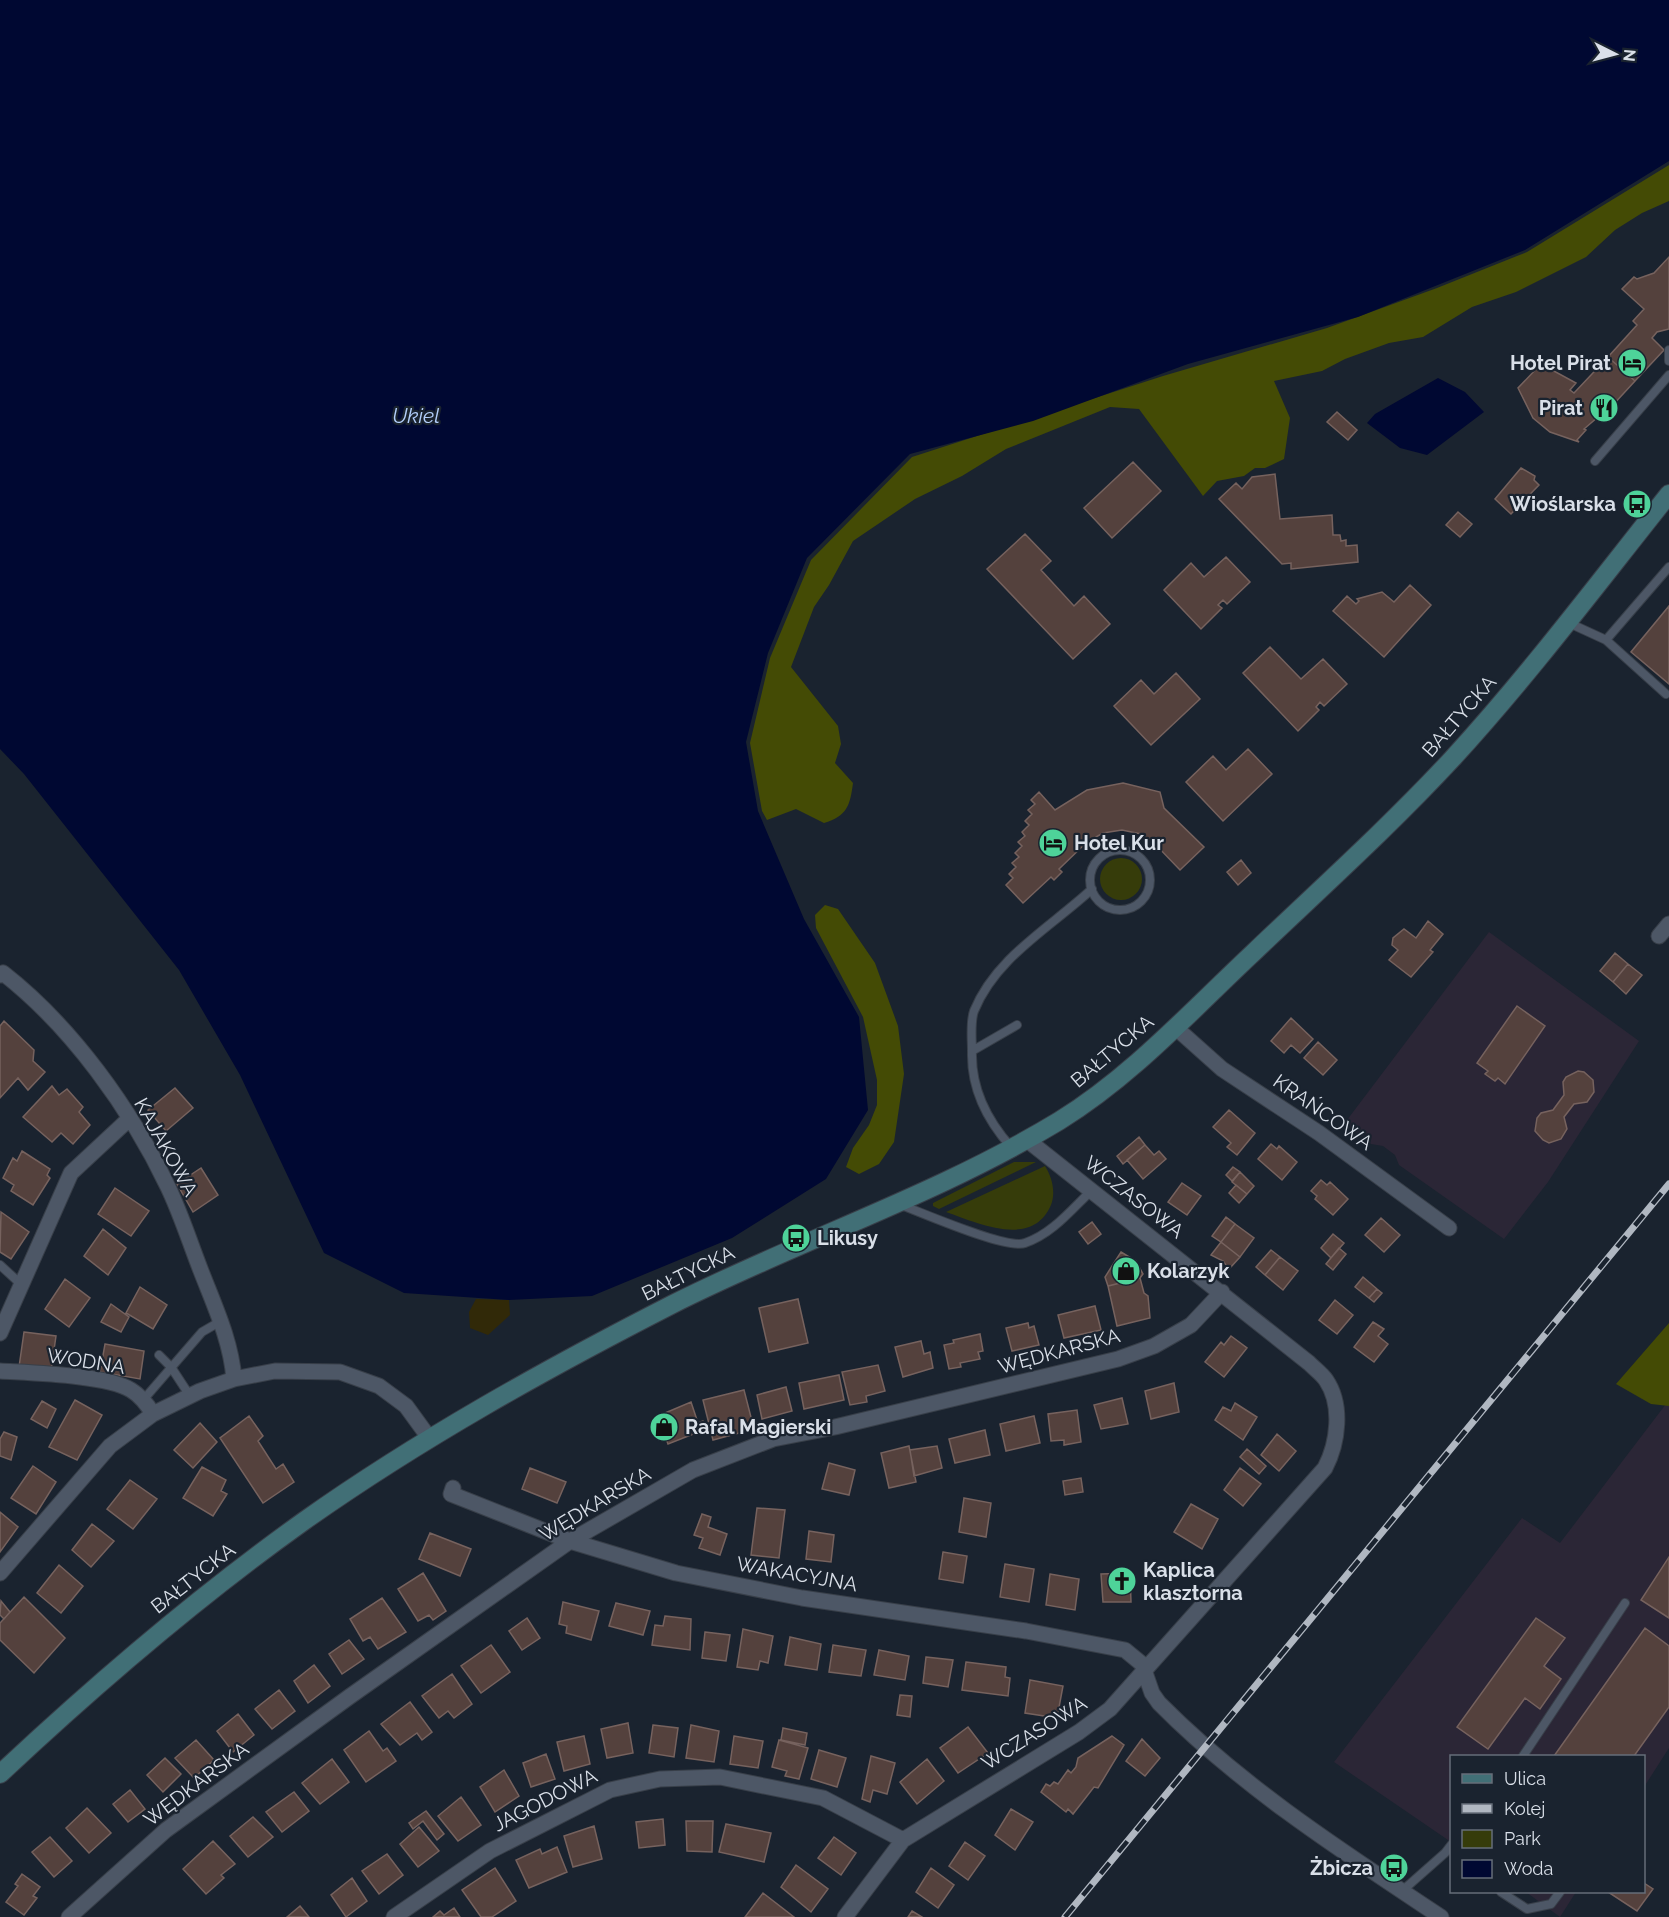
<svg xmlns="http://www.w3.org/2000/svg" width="1669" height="1917" viewBox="0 0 1669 1917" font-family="Raleway,sans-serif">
<rect width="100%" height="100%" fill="#1a232f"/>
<!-- industrial -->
<path fill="#2b2636" d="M1489,932L1639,1041L1548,1182L1504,1239L1399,1165L1395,1155L1383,1146L1371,1144L1344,1124Z
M1666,1404L1669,1406V1748L1644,1787V1756H1452L1451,1842L1334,1762L1522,1518L1560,1543Z
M1526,1892H1576L1560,1917Z"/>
<!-- green -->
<path fill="#363c0a" d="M1100 879a21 21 0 1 1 42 0a21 21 0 1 1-42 0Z
M1014,1162H1036L939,1209L933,1206V1203Z
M1045,1166C1052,1177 1056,1192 1051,1205C1032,1249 978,1223 946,1212Z"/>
<!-- forest -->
<path fill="#444b05" d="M1669,165V201L1642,213L1615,230L1586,257L1516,292L1472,307L1423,337L1389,343L1345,359L1322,371L1274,381L1290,418L1284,459L1265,468H1255L1244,476L1217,481L1203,496L1139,409L1110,407L1006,449L962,476L915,499L853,541L829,585L814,607L791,667L838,726L841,744L835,763L853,783C850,806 847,816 824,823L796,809L767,820L762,811L750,743L770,658L811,560L912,457L1163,376L1327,328L1437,288L1527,252Z
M825,905L838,909L875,963L898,1026L904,1074L894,1142L879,1164L859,1174L846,1167L853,1148L869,1125L877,1105V1080L863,1017L816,928L815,915Z
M1669,1323V1406L1651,1404L1616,1384Z"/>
<!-- sand -->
<path fill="#312908" d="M476,1299L509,1300L510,1315L488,1335L470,1328L469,1312Z"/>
<!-- water -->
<path fill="#000832" d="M0,0H1669V161L1525,250L1358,317L1188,364L1033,421L910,454L807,558L768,653L746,742L758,811L804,919L859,1017L868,1110L826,1179L732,1238L592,1296L509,1300L404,1293L324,1253L240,1075L179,970L24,774L0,749Z
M1438,378L1465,392L1484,412L1427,455L1400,448L1367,423L1375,414Z"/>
<!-- building -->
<path fill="#54413d" stroke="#76625e" stroke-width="1.5" d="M1669,257V329L1657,332L1652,338L1664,350L1635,381L1608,357L1637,325L1633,321L1644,309L1622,289L1634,277L1637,279L1654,273Z
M1608,357L1635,381L1600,419L1598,417L1584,429L1586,430L1577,440L1579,442L1550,432L1533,418L1518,388L1541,364L1576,383L1570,390L1574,393Z
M1337,412L1357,430L1348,440L1327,422Z
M1133,462L1161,491L1112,538L1084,508Z
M1521,468L1535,476L1534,480L1539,485L1511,514L1495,499Z
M1275,474L1280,519L1332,515L1333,535H1340L1341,541L1346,540V546L1357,545L1358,562L1291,569V563L1282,564L1219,499L1236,483L1242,489L1252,477Z
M1458,512L1472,524L1460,537L1446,525Z
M1025,534L1051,561L1041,570L1074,606L1084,596L1110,624L1073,659L987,569Z
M1226,557L1250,582L1227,604L1223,600L1218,605L1222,608L1201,629L1164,590L1191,563L1204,577Z
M1410,585L1431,605L1384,657L1333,611L1347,596L1356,604L1359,601L1357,599L1382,592L1394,602Z
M1669,606V684L1631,652Z
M1270,647L1301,679L1323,659L1347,684L1324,706L1320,702L1316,707L1319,710L1298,731L1243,673Z
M1176,673L1200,699L1151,745L1114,706L1141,680L1154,694Z
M1248,749L1272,774L1223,821L1186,782L1213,756L1226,770Z
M1123,783L1160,792L1164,808L1204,847L1180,870L1156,845L1141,834L1122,830L1103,833L1087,842L1059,869L1062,872L1054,880L1051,877L1023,903L1006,885L1013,878L1009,874L1016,867L1012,863L1019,857L1015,853L1022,846L1018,842L1025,836L1022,832L1029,825L1025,821L1032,814L1028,810L1035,804L1031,800L1039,792L1055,810L1087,790Z
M1241,860L1251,873L1238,885L1227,872Z
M1428,921L1443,934L1430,950L1433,952L1411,977L1389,960L1398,950L1392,945L1393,938L1404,929L1416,938Z
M1615,953L1628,964L1613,982L1600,971Z
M1628,964L1642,975L1626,994L1613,982Z
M1517,1006L1545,1026L1505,1084L1498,1078L1495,1081L1485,1074L1488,1071L1477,1063Z
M1291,1018L1313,1039L1300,1053L1291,1045L1284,1053L1271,1041Z
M4,1021L34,1050L33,1061L45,1072L28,1090L18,1078L0,1098V1026Z
M1318,1042L1337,1060L1323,1075L1304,1058Z
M1578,1071L1584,1072L1593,1080L1594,1092L1587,1102L1574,1104L1564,1117L1567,1129L1561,1139L1549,1143L1543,1140L1535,1131L1537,1118L1541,1113L1553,1110L1564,1095L1563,1082L1566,1077Z
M52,1086L59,1095L67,1089L83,1107L79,1112L90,1125L73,1144L61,1133L52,1142L23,1117Z
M175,1088L193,1108L166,1131L148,1110Z
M1229,1110L1255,1133L1237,1155L1227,1147L1231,1143L1213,1127Z
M1139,1137L1145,1145L1123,1164L1117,1156Z
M1271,1144L1277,1149L1279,1146L1297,1162L1282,1180L1258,1159Z
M1145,1145L1154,1155L1159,1151L1166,1159L1143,1179L1127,1160Z
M22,1151L50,1169L47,1175L50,1178L33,1205L11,1191L14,1185L3,1178L13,1158L17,1161Z
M1233,1167L1240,1172L1232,1181L1226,1175Z
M201,1168L218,1195L193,1212L177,1184Z
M1240,1172L1254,1186L1247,1194L1232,1182Z
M1321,1180L1327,1185L1330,1182L1348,1199L1333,1215L1315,1199L1317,1196L1311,1191Z
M1182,1183L1201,1196L1187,1215L1168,1202Z
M1236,1185L1247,1194L1239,1203L1229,1193Z
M115,1188L149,1211L131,1236L98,1214Z
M1,1212L29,1232L11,1259L0,1252Z
M1226,1217L1235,1224L1221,1242L1212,1236Z
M1381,1218L1400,1235L1384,1252L1365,1235Z
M1092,1222L1101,1234L1088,1244L1079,1232Z
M1235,1224L1254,1238L1240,1257L1221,1242Z
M103,1229L126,1248L108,1275L84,1256Z
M1333,1234L1344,1243L1331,1258L1321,1248Z
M1221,1242L1240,1257L1229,1269L1223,1261L1211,1255Z
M1339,1248L1346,1254L1333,1270L1326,1264Z
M1271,1250L1280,1257L1265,1275L1256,1267Z
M1121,1252L1136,1261L1143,1274L1140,1278L1108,1286L1105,1277Z
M1280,1257L1298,1271L1283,1290L1265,1275Z
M1363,1277L1377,1289L1369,1298L1355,1287Z
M1140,1278L1144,1293L1148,1296L1150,1318L1117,1326L1108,1286Z
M65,1279L90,1298L69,1327L45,1309Z
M140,1287L167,1305L153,1329L126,1313Z
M1377,1289L1382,1293L1374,1302L1369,1298Z
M798,1299L808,1343L769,1352L759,1308Z
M1335,1300L1353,1315L1337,1334L1319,1320Z
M111,1304L129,1317L121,1332L101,1322Z
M1095,1306L1101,1330L1064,1338L1058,1315Z
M1373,1322L1384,1329L1378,1336L1388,1344L1374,1362L1354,1347Z
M1028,1323L1029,1328L1034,1326L1039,1345L1012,1351L1006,1328Z
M24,1332L56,1336L51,1371L19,1367Z
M980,1334L983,1351L978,1352L980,1359L960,1363L961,1367L949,1369L944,1345L954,1343L953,1340Z
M1231,1336L1247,1348L1224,1377L1205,1362L1221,1342L1224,1345Z
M921,1341L924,1354L930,1352L933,1368L903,1377L895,1347Z
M105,1344L144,1351L140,1379L100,1372Z
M878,1365L885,1391L866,1396L867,1402L850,1405L842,1372Z
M839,1375L844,1400L804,1409L799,1383Z
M1174,1383L1179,1412L1151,1419L1145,1391Z
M786,1387L792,1411L762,1419L757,1395Z
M744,1390L754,1429L713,1440L703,1400Z
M1122,1398L1128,1424L1101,1429L1094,1405Z
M75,1400L102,1415L77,1460L49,1447Z
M42,1401L56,1409L47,1428L31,1419Z
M691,1402L698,1423L703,1421L706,1429L668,1444L658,1416Z
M1235,1403L1257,1417L1243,1440L1215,1420L1223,1407L1231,1411Z
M1077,1410L1081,1442L1064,1445V1440L1051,1441L1048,1414Z
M249,1416L263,1436L258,1441L276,1469L283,1464L294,1482L263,1503L220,1438Z
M1034,1416L1040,1443L1006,1451L1000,1424Z
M200,1423L217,1442L193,1468L174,1450Z
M985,1430L990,1455L955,1463L949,1439Z
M4,1432L17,1437L11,1460L0,1456V1439Z
M1277,1434L1296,1451L1279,1471L1261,1455Z
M909,1446L916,1482L889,1488L881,1453Z
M937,1446L942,1468L914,1476L910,1450Z
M1247,1449L1266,1466L1259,1474L1240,1457Z
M829,1463L855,1470L849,1495L822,1489Z
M33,1466L56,1482L36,1514L11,1498Z
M202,1467L226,1480L221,1491L227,1494L213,1516L183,1498Z
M530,1468L566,1482L557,1503L522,1489Z
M1240,1468L1261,1484L1243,1506L1224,1490Z
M1081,1478L1083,1492L1065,1495L1063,1481Z
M130,1480L157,1499L133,1529L107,1509Z
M964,1498L991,1503L986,1537L959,1532Z
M1191,1504L1218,1519L1202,1549L1174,1532Z
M757,1508L785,1510L779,1558L751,1555Z
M0,1512L18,1527L0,1552Z
M702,1514L711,1517L708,1527L727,1534L720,1555L699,1548L703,1538L694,1535Z
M92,1524L114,1541L91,1567L72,1550Z
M809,1531L834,1535L831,1562L806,1559Z
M430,1533L471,1549L460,1576L419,1559Z
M943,1552L967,1556L963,1583L939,1579Z
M1669,1557V1618L1641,1600Z
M1005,1564L1034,1569L1029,1602L1000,1597Z
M59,1565L83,1586L61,1613L37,1593Z
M423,1573L446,1611L433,1620L429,1615L418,1621L398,1589Z
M1130,1573L1131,1602H1103L1101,1574Z
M1050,1574L1079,1579L1075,1610L1046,1605Z
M24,1597L65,1638L34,1673L0,1640V1623Z
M382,1598L406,1632L378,1649L370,1637L363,1641L350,1619Z
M1,1601L10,1612L4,1619L0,1615Z
M563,1602L599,1611L591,1640L566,1633L567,1626L559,1624Z
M616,1603L650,1611L643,1635L609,1626Z
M665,1616L691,1619L690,1650L652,1645L655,1625L663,1626Z
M527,1618L540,1638L522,1650L509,1631Z
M1536,1618L1565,1638L1544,1666L1561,1679L1540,1709L1525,1698L1488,1749L1457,1727Z
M1645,1628L1669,1646V1707L1634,1756H1554Z
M743,1629L773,1636L768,1663L760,1661L758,1670L737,1667Z
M705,1632L730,1635L726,1661L702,1658Z
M790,1637L821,1644L817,1670L785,1665Z
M349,1640L364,1659L342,1674L329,1654Z
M491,1645L510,1672L481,1693L461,1666Z
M833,1645L866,1650L861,1676L829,1672Z
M879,1650L909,1656L905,1680L874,1675Z
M926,1657L953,1660L948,1687L923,1683Z
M966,1662L1006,1667L1005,1677L1010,1678L1008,1696L962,1690Z
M314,1665L330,1686L308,1703L294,1681Z
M452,1674L472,1704L454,1718L448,1711L439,1718L422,1696Z
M1030,1680L1063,1686L1057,1718L1025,1713Z
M279,1690L295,1711L272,1729L255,1709Z
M900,1695L912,1696L910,1717L897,1715Z
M410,1702L432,1732L422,1740L417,1733L400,1745L381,1724Z
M238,1714L254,1735L233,1752L217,1731Z
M628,1723L633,1753L607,1758L601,1729Z
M653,1725L678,1728L674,1757L649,1753Z
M691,1725L719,1731L714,1762L686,1758Z
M968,1727L988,1753L958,1773L940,1748Z
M783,1728L807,1733L805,1745L781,1740Z
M369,1731L383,1751L387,1748L396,1761L366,1782L344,1750Z
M584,1736L590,1764L564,1771L557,1742Z
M734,1736L763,1741L758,1768L730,1764Z
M1112,1736L1124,1745L1098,1788L1094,1787L1073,1814L1068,1809L1066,1812L1041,1792L1046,1784L1050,1786L1054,1782L1058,1784L1068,1770L1071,1773L1076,1767L1078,1758Z
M1142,1739L1160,1758L1145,1776L1126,1761Z
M196,1740L214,1760L194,1778L175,1758Z
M779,1740L808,1748L799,1779L785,1776L787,1771L772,1767Z
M819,1750L846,1758L837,1787L811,1779Z
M546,1754L555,1779L531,1787L523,1763Z
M871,1756L895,1763L887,1794L873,1790L870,1802L862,1799Z
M165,1758L181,1774L163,1792L147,1775Z
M332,1759L349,1782L320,1804L302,1783Z
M927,1759L944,1781L917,1804L900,1782Z
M504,1770L519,1796L495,1812L480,1787Z
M130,1790L145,1809L128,1822L113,1804Z
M294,1792L309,1811L282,1832L266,1812Z
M461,1797L481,1825L458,1841L438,1816Z
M87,1808L111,1833L89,1853L66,1828Z
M1011,1809L1033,1822L1015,1850L995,1835Z
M426,1811L444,1834L437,1840L423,1821L413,1829L409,1823Z
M253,1817L273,1837L248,1857L230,1836Z
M663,1819L665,1845L639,1848L636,1822Z
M686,1821H713L712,1852L687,1851Z
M726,1824L771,1833L764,1862L719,1852Z
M594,1826L602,1859L573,1867L564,1836Z
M419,1827L439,1851L418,1867L400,1844Z
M50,1837L72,1861L54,1877L32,1852Z
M834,1837L856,1853L841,1875L818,1858Z
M213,1841L235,1864L221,1875L224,1878L206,1894L183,1869Z
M965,1842L985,1856L968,1880L949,1866Z
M557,1847L567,1872L529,1888L516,1860L540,1849L542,1854Z
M387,1854L403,1875L379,1894L362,1871Z
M796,1865L828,1889L811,1912L781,1887Z
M495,1868L516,1901L492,1917H481L462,1890Z
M931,1868L954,1885L938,1908L916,1892Z
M22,1874L40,1887L33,1896L37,1898L24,1915L6,1902L18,1886L15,1884Z
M352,1878L367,1901L346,1917L331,1895Z
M1644,1883L1653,1889L1637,1911L1608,1892H1644Z
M763,1893L794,1917H745Z
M300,1906L309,1917H287Z
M454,1908L460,1917H433L440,1911L444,1915Z
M912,1911L922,1917H908Z"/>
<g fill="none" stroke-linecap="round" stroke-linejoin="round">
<!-- lane casing -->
<g stroke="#383f49" stroke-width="10">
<path id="lane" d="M1669,350V361
M1595,461L1669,375
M1569,623L1606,640L1669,567
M1606,640L1666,694
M1090 880a30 30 0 1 1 60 0a30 30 0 1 1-60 0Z
M972,1051L1017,1025
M1011,1147C987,1120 971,1089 972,1052C972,1039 970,1022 974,1011C996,957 1051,927 1092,889
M901,1205C923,1213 1007,1250 1025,1243C1052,1234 1071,1210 1091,1191
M0,1265L23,1286
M159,1355L171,1367L190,1396
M144,1399L202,1332L221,1321
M1523,1756L1625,1603
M1402,1891L1445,1853L1452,1844
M1501,1892L1527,1909L1551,1904L1560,1892"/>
</g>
<!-- street casing -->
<g stroke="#383f49" stroke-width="17">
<path id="street" d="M1659,936L1669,924
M0,975L3,973C71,1026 131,1109 168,1187C181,1214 190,1243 201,1271C215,1307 231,1341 234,1379
M1175,1027L1222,1069L1319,1133L1449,1228
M0,1333L71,1173L129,1119
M0,1371C31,1373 107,1375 131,1390C141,1396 147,1404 153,1414
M453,1488L451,1494L570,1541L676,1573L802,1598L1026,1631L1125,1650L1142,1664L1152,1693L1159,1703C1242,1787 1343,1852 1441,1917
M0,1573L110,1446L153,1414L200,1391L234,1379L275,1371L340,1372L379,1386L406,1406L430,1439
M69,1917L166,1830L349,1697L570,1541L693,1470L773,1439L835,1427L1118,1359L1154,1346L1191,1325L1222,1292
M394,1917L490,1851L610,1790L660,1779L720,1777L823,1798L903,1840
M845,1917L903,1840L1079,1732L1110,1709L1325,1468C1338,1443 1343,1405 1326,1380C1322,1374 1315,1369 1309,1363L1026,1139"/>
</g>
<!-- secondary casing -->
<g stroke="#383f49" stroke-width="20">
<path id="secondary" d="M0,1774C96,1684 196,1598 304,1521C420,1439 546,1369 673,1304C800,1240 937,1195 1059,1121C1132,1076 1191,1011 1253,953C1320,889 1389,827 1452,759C1529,675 1598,583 1669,494"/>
</g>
<!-- lane -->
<use href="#lane" stroke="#4d5766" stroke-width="8"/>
<!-- street -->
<use href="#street" stroke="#4d5766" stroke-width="15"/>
<!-- secondary -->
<use href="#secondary" stroke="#416f76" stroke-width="18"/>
<!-- rail casing -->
<g stroke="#b0b7c1" stroke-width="7">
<path id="rail" d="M1065,1917L1669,1184"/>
</g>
<!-- rail -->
<use href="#rail" stroke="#1a232f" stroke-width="4.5" stroke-dasharray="14" stroke-linecap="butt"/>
</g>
<!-- icons -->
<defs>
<g id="hotel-disc" transform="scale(1.5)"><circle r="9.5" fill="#4ed399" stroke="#1a232f"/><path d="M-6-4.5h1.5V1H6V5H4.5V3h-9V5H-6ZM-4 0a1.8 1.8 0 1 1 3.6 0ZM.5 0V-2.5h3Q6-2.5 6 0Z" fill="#111"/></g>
<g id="restaurant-disc" transform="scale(1.5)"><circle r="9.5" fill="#4ed399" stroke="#1a232f"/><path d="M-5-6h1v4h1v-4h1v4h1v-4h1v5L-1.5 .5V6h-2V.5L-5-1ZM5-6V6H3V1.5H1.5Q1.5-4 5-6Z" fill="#111"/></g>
<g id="bus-disc" transform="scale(1.5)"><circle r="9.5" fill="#4ed399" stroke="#1a232f"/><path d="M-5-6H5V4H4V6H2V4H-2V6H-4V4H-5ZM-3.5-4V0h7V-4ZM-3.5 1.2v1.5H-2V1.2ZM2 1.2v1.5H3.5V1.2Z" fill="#111"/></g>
<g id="shop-disc" transform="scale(1.5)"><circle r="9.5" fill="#4ed399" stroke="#1a232f"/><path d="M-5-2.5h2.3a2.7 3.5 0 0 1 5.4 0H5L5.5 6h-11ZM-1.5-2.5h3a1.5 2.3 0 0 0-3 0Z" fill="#111"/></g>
<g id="church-disc" transform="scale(1.5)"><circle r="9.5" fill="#4ed399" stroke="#1a232f"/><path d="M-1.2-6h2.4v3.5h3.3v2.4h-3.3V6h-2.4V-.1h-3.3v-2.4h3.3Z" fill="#111"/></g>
</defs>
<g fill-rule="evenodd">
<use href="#hotel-disc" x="1632" y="363"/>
<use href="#restaurant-disc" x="1604" y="408"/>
<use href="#bus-disc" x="1637" y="504"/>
<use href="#hotel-disc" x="1053" y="843"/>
<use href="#bus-disc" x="796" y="1238"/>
<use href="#shop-disc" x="1126" y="1271"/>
<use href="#shop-disc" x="664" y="1427"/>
<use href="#church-disc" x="1122" y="1581"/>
<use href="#bus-disc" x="1394" y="1868"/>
</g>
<g text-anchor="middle" stroke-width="4.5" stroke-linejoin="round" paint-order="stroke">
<!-- poi labels -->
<g font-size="20" font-weight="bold" fill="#d9dfe8" stroke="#1a232f" text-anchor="start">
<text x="1611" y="370" text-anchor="end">Hotel Pirat</text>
<text x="1583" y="415" text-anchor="end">Pirat</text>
<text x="1616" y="511" text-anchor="end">Wioślarska</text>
<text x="1074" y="850">Hotel Kur</text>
<text x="817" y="1245">Likusy</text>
<text x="1147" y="1278">Kolarzyk</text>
<text x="685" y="1434">Rafal Magierski</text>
<text x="1143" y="1577">Kaplica<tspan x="1143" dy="23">klasztorna</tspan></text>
<text x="1373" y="1875" text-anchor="end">Żbicza</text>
</g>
<!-- street labels -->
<g font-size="20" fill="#d9dfe8" stroke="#1a232f">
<text transform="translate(1459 716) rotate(-49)" y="7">BAŁTYCKA</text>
<text transform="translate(1112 1051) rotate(-40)" y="7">BAŁTYCKA</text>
<text transform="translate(1323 1112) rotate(35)" y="7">KRAŃCOWA</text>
<text transform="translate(166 1147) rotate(61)" y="7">KAJAKOWA</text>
<text transform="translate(1134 1197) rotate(38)" y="7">WCZASOWA</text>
<text transform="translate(688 1273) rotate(-26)" y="7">BAŁTYCKA</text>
<text transform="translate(1059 1351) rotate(-15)" y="7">WĘDKARSKA</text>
<text transform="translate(86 1361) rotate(9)" y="7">WODNA</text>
<text transform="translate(595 1504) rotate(-31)" y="7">WĘDKARSKA</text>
<text transform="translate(797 1574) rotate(10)" y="7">WAKACYJNA</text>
<text transform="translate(193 1578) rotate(-38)" y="7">BAŁTYCKA</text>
<text transform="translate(1034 1733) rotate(-32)" y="7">WCZASOWA</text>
<text transform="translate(196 1784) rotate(-37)" y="7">WĘDKARSKA</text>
<text transform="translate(545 1800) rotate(-27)" y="7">JAGODOWA</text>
</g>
<!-- water labels -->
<g font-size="21" font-style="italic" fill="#b3cffc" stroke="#1a232f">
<text x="416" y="423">Ukiel</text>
</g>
</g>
<!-- legend -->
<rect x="1450" y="1755" width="195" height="138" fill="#1a232f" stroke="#666e79" stroke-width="1.5"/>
<rect x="1462" y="1774" width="30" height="9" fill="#416f76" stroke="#666e79" stroke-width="1.5"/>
<text x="1504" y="1785" font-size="18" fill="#d9dfe8">Ulica</text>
<rect x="1462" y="1804" width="30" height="9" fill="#b0b7c1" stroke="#666e79" stroke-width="1.5"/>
<text x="1504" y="1815" font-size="18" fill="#d9dfe8">Kolej</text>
<rect x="1462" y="1830" width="30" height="18" fill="#363c0a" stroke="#666e79" stroke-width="1.5"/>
<text x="1504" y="1845" font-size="18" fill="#d9dfe8">Park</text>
<rect x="1462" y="1860" width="30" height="18" fill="#000832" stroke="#666e79" stroke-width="1.5"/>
<text x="1504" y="1875" font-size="18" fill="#d9dfe8">Woda</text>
<!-- north arrow -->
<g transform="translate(1615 54) rotate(96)" stroke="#1a232f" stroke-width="4.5" paint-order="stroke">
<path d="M0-4.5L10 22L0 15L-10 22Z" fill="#d9dfe8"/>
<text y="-9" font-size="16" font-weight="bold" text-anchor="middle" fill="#d9dfe8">N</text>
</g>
</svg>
